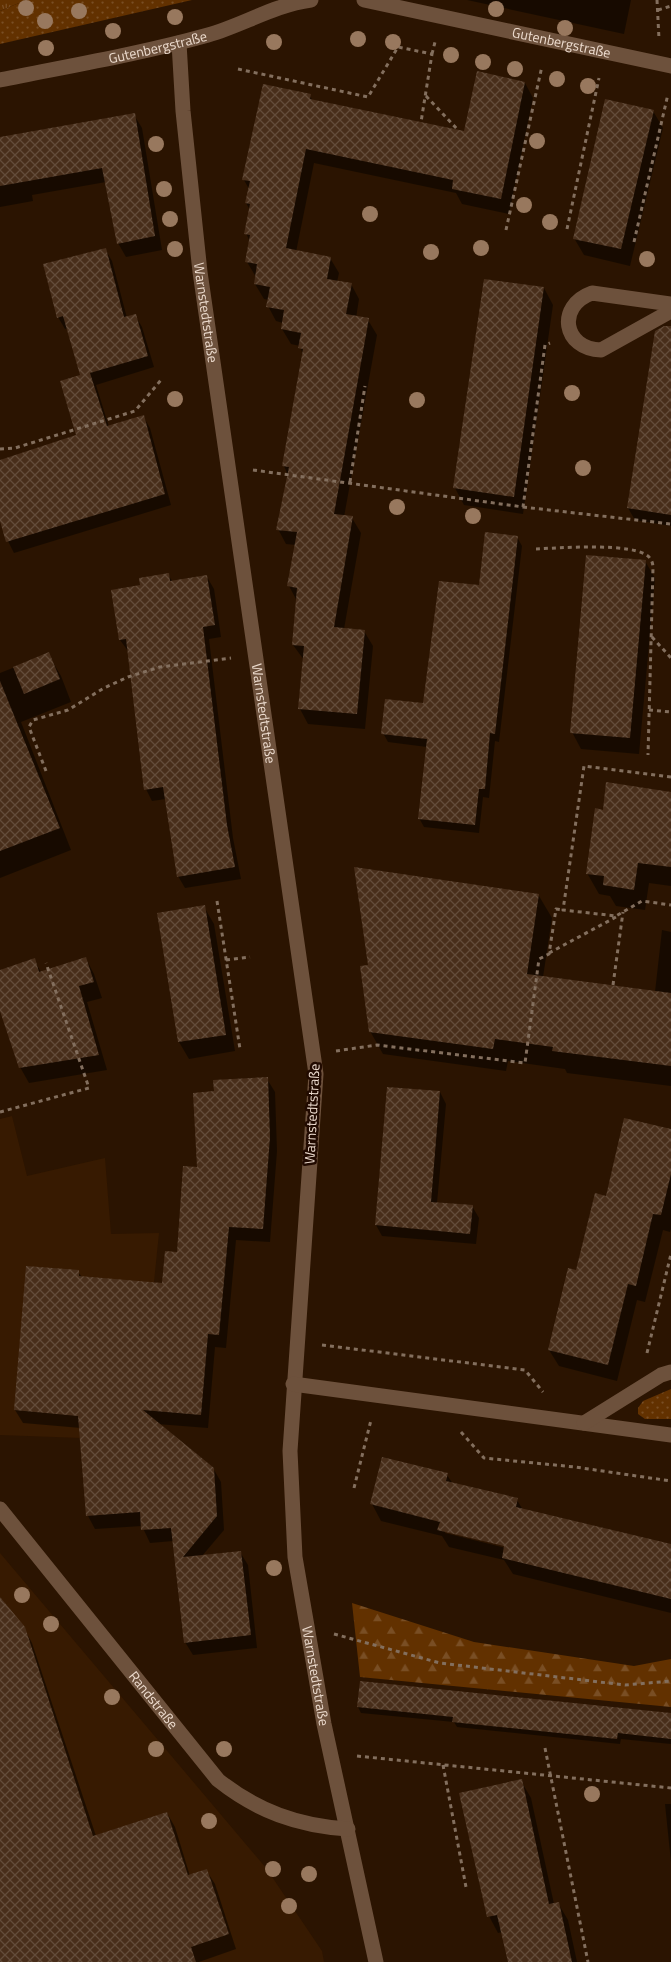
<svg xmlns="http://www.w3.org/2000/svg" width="671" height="1962" viewBox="0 0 671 1962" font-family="'Titillium Web',sans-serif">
<defs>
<pattern id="grass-dots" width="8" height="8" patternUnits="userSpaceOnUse" patternTransform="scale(1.25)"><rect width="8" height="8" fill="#623100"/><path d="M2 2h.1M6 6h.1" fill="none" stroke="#794e24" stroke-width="1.8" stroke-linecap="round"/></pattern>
<pattern id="forest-firs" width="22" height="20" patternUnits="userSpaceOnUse" patternTransform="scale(1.25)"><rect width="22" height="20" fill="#623100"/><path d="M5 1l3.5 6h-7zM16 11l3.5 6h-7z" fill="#794e24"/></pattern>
<pattern id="park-tufts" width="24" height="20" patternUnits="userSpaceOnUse" patternTransform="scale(1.25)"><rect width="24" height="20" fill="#623100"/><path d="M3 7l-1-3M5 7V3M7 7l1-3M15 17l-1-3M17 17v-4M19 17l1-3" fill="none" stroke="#794e24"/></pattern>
<pattern id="building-cross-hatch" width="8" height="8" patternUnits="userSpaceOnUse" patternTransform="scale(1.25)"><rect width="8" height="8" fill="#482e1a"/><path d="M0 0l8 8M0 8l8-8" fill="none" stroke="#634c3a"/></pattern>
</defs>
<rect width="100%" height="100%" fill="#2b1401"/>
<!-- built -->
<path fill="#371a01" d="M12,1116L27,1176L105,1158L111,1234L159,1233L154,1282H147L110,1439L0,1435V1119Z
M0,1553L266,1868L322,1951L324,1962H0Z"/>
<!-- grass -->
<path fill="url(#grass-dots)" d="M26,0H192L0,44V11Z
M671,1389V1419H645L638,1414V1408L643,1401Z"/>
<!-- forest -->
<path fill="url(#forest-firs)" d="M352,1603L474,1642L634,1666L671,1659V1707L360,1677Z"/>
<!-- park -->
<path fill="url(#park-tufts)" d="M0,0H26L0,11Z"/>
<!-- shadow -->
<path fill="#0007" fill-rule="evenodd" d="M467,0H631L624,34Z
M525,83L533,98L509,214L462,204L456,193L314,163L296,252L330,258L339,273L337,282L351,284L359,299L356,318L368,320L377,335L344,517L352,518L361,533L344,629L364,631L373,646L365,729L308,724L300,709L304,660L293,645L297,601L289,586L296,545L286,544L278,529L288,475L284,466L303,355L300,346L291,344L282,329L283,323L276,321L268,306L269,300L264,299L255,284L256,277L247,262L250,242L246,233L250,210L246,203L249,189L244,180L310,96L313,101L465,133Z
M653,111L663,128L630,266L584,255L574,238Z
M134,115L142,128L162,250L126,257L118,243L106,182L32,195L33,201L0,207V138Z
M105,249L112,261L127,318L135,315L142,327L154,367L96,385L109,427L143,416L150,428L171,505L14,553L8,541L0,517V461L77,436L82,376L68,328L65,329L58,317Z
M544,288L553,305L523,514L464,505L455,488Z
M671,352V526L635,520L628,508Z
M517,537L522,546L499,742L495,741L489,798L483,797L479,833L424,827L419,818L427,747L388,742L383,733L424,704L480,587Z
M645,561L655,578L639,754L581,749L572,732Z
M168,575L173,582L207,577L214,589L221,637L209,639L233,838L241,879L185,888L178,876L166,799L152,801L146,789L128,651L120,640L141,586Z
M48,654L61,676L71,702L21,722L71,850L0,878V673Z
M671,793V886L649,883L645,910L616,906L610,896L599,894L587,873L604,811Z
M539,896L552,918L543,977L655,992L662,930L671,932V1086L567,1073L565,1069L508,1061L506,1071L383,1054L370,1031L369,966Z
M204,907L214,924L235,1051L189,1059L179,1042L158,914Z
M86,959L94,974L102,998L87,1002L107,1070L29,1083L20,1067L0,1007V971L34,960L41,972Z
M267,1079L275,1092L277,1151L270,1242L236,1240L226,1348L215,1347L208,1428L157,1424L213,1468L221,1482L224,1530L202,1556L240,1552L248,1565L257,1648L193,1655L185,1642L173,1541L150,1543L142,1526L95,1529L88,1516L81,1428L23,1423L15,1410L78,1272L82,1277L163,1284L178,1254L215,1093Z
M440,1092L446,1104L437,1203L472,1206L479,1218L476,1244L382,1236L376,1225Z
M671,1130V1229L670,1232L663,1230L645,1302L637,1300L617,1381L559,1366L549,1350L607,1197Z
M447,1475L453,1484L517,1500L523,1510L671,1546V1613L513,1574L504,1560L449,1547L442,1536L381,1521L372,1504ZM445,1531L511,1547L510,1549L445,1533Z
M0,1599L24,1628L32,1643L96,1836L167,1813L175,1827L190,1876L206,1870L215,1884L236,1949L199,1962H0Z
M358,1707L671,1714V1744L621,1739L620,1744L457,1727L454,1722L361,1713Z
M521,1781L531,1798L554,1904L558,1903L568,1920L577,1962H509L502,1932L498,1933L489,1916Z
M665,1804H671V1862Z"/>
<!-- building -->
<path fill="url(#building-cross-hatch)" d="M477,71L525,82L501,199L452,189L453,180L306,149L286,248L331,257L327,279L352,283L346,314L369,318L334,514L353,516L334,627L365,630L357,714L298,709L304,646L292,645L297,588L287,586L297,532L276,530L289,467L282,466L303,349L298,348L301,333L281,329L284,310L266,307L270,287L254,284L257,264L245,262L250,235L244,234L250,204L245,203L250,181L242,180L263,84L311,94L310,99L464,131Z
M605,99L654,110L621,249L573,239Z
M135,113L155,236L117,244L102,168L0,186V137Z
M106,248L124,317L136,314L148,356L90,373L107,426L144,415L165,494L6,542L0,521V460L76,435L60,381L80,375L63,316L57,318L43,264Z
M484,279L544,287L514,497L453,488Z
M664,326H671V515L627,508L655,331Z
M485,532L518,536L495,734L490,733L485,789H479L475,825L418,819L427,739L381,734L385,699L423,703L439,581L479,585Z
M586,555L646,560L630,738L570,733Z
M169,573L170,581L207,575L215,625L203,627L227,825L235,867L177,877L163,787L144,790L126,639L119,640L111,590L140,585L139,578Z
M49,652L60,679L24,694L13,667Z
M0,681L60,828L0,851Z
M606,782L671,792V867L638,863L634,890L603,885L604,876L586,874L595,808L603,810Z
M354,867L539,894L527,974L671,993V1066L552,1051L553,1047L495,1039L493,1049L369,1032L360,966L368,965Z
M205,905L226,1035L178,1042L157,913Z
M86,957L94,982L79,986L99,1055L19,1068L0,1011V970L35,958L39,972Z
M268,1077L270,1137L263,1229L229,1227L219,1335L208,1334L201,1415L143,1410L214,1468L217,1516L183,1557L241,1551L251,1635L184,1643L171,1528L141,1530L140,1512L86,1516L78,1416L14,1410L26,1266L79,1270V1276L162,1283L165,1251L177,1252L183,1166L197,1167L193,1093L214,1091L213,1080Z
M387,1087L440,1091L431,1202L473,1205L470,1234L375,1225Z
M624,1118L671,1129V1174L661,1215L653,1214L636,1286L628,1284L608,1365L548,1350L568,1268L576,1270L595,1193L606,1196Z
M382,1457L448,1473L446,1481L518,1498L516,1507L671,1544V1599L502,1558L504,1546L437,1530L440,1522L370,1504Z
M0,1597L25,1627L93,1836L167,1812L188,1875L207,1869L229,1934L191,1947L196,1962H0Z
M360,1681L671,1713V1739L618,1733L617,1739L452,1722L453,1717L357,1707Z
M522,1779L549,1904L559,1902L572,1962H508L497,1915L487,1917L459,1793Z"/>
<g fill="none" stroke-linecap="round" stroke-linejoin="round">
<!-- path -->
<path stroke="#836f5e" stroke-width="3" stroke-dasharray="4 4" stroke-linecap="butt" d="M657,0L659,39
M658,10L671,6
M432,54L435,42
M238,69L368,97L398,47L432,54L421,122
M426,96L458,130
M567,229L599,78
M506,230L542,66
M634,242L668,94
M0,449L15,448L135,411L161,380
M253,470L523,507L545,345L550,343
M350,482L365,386
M523,507L671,524
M536,549C558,548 635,542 649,557C652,560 653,564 653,568L648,755
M652,637L671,658
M649,710L671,712
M46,771L29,727L33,720L68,710L104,688L128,677L160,667L231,658
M671,777L584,766L563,910L616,916L642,901L671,905
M217,901L240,1049
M549,953L616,917
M226,960L250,957
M613,985L623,912
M336,1051L377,1045L525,1063L539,959L549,954L556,909L563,910
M0,1112L89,1088L46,963
M322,1345L525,1370L543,1392
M647,1353L671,1254
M461,1432L484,1458L575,1467L671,1481
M354,1488L371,1420
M334,1634L440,1663L625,1685L671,1681
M545,1748L588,1962
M357,1756L671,1788
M443,1765L466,1887"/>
<!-- minor -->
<g stroke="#6d513c" stroke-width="15">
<path id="s1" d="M364,0L671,66"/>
<path id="s2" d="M179,43L183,111L200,272L316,1074L290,1451L295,1557L324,1724L376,1962"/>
<path id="s3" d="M0,80C69,66 140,54 208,35C243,25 274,5 311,0"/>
<path d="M671,304L592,293C556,306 563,349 601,350L671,311"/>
<path d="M293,1384L671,1435"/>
<path d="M584,1423L661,1375L671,1372"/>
<path id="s4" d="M0,1509L218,1780C257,1811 298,1826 348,1829"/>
</g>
</g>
<!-- trees -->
<g fill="#98785e">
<circle cx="26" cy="8" r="8"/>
<circle cx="496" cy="9" r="8"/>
<circle cx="79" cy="11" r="8"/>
<circle cx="175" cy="17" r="8"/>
<circle cx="45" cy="21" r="8"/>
<circle cx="565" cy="28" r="8"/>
<circle cx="113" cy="31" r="8"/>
<circle cx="358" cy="39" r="8"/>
<circle cx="274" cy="42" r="8"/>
<circle cx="393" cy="42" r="8"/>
<circle cx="46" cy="48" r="8"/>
<circle cx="451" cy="55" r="8"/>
<circle cx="483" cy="62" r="8"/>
<circle cx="515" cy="69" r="8"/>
<circle cx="557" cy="79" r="8"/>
<circle cx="588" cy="86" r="8"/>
<circle cx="537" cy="141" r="8"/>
<circle cx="156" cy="144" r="8"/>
<circle cx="164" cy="189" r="8"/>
<circle cx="524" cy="205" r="8"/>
<circle cx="370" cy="214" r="8"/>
<circle cx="170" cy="219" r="8"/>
<circle cx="550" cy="222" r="8"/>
<circle cx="481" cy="248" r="8"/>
<circle cx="175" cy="249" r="8"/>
<circle cx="431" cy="252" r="8"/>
<circle cx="647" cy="259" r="8"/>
<circle cx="572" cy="393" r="8"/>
<circle cx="175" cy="399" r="8"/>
<circle cx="417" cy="400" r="8"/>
<circle cx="583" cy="468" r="8"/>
<circle cx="397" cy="507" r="8"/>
<circle cx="473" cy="516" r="8"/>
<circle cx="274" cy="1568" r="8"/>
<circle cx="22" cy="1595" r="8"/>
<circle cx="51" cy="1624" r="8"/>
<circle cx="112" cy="1697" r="8"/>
<circle cx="156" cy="1749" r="8"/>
<circle cx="224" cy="1749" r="8"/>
<circle cx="592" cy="1794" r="8"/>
<circle cx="209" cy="1821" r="8"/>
<circle cx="273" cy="1869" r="8"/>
<circle cx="309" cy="1874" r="8"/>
<circle cx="289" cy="1906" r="8"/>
</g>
<g text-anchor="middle" stroke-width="5" stroke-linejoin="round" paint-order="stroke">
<!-- street labels -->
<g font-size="14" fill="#eddccf" stroke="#210a00">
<text dy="5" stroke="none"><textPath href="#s1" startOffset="202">Gutenbergstraße</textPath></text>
<text dy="5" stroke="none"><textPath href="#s3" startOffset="161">Gutenbergstraße</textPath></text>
<text dy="5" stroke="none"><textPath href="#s2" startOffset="271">Warnstedtstraße</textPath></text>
<text dy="5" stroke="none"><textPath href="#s2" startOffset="676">Warnstedtstraße</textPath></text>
<text transform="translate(312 1114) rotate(-87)" y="5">Warnstedtstraße</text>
<text dy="5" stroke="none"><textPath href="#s2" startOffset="1645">Warnstedtstraße</textPath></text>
<text dy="5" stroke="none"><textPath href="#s4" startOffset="245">Randstraße</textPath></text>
</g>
</g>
</svg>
